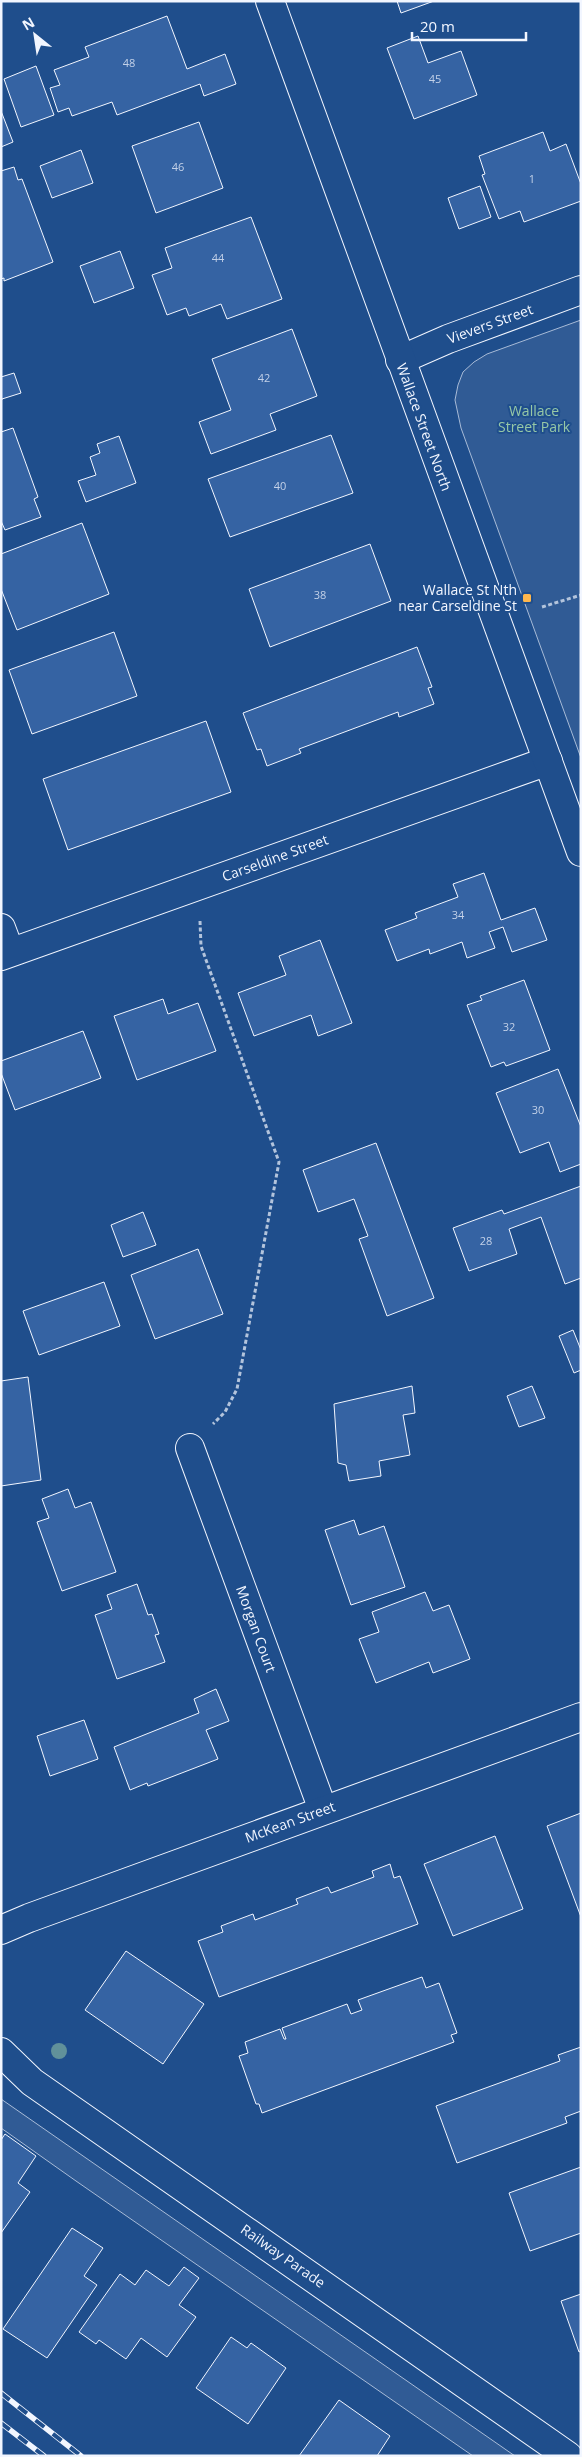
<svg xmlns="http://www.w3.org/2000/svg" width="582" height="2457" viewBox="0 0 582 2457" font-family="'Open Sans',sans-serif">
<rect width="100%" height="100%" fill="#1f4e8c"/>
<!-- built -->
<path fill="#305b95" stroke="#a8bbd7" d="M581,320V758L461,428L455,400L458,385L463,372L474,362L487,354Z
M1,2099L515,2456H473L76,2181L1,2128Z"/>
<!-- building -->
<path fill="#3563a3" stroke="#f2f6ff" d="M397,1H434L401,13Z
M167,16L187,69L225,54L236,84L204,96L200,84L117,115L112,102L72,116L69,108L58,112L50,88L60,85L54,70L89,57L85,47Z
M418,36L428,63L461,51L477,95L414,119L387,48Z
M36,66L54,115L21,127L4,79Z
M1,111L13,142L1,147Z
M199,122L223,188L156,213L132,146Z
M543,132L550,151L566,144L581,184V201L524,222L520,211L499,219L482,175L485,174L479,156Z
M81,150L93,183L52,198L40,166Z
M14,167L18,180L22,179L53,262L4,281V278L1,279V171Z
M480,186L491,217L459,229L448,198Z
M251,217L282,299L227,319L221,304L189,316L186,308L167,315L152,275L172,268L165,248Z
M120,251L134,288L94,303L80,266Z
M292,329L317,396L270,414L276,430L211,454L199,422L231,410L212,359Z
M14,373L21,393L2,399L1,402V377Z
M13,428L38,497L34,499L41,517L5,530L1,521V432Z
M331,435L353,493L230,537L208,479Z
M119,436L136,483L86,502L78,481L96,475L90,457L100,453L97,444Z
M82,523L109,594L17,630L1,589V554Z
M370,544L391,601L270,647L249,589Z
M114,632L137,696L32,734L9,670Z
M417,647L432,687L428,688L434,704L399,717L398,712L299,749L301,753L267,766L261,749L257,750L243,713Z
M206,721L231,792L68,850L43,779Z
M484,873L501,920L535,908L547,940L512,952L503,927L489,932L495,948L467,958L462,942L430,954L429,949L397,961L385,930L417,918L415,913L458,897L453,884Z
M320,940L352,1023L318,1036L311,1015L254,1036L238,993L286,975L279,956Z
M524,980L550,1050L506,1066L504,1062L491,1067L467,1005L482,1000L480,996Z
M163,999L168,1014L198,1003L216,1051L137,1080L114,1016Z
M83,1031L101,1078L15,1110L1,1073V1061Z
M558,1069L581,1127V1164L560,1172L549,1142L520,1153L496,1093Z
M376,1143L434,1298L387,1316L359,1239L368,1236L354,1199L318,1212L303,1170Z
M581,1186V1278L565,1284L541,1217L509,1229L517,1254L469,1271L453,1228L502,1210L504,1214Z
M143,1212L156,1245L123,1257L111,1225Z
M198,1249L223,1314L155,1339L131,1275Z
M104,1282L120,1326L39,1355L23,1311Z
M573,1330L581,1350V1370L574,1373L559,1336Z
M28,1377L41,1480L1,1486V1381Z
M412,1386L415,1413L403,1415L410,1455L379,1461L381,1476L349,1481L346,1465L338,1463L334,1404Z
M532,1386L545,1418L519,1427L507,1396Z
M68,1489L75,1508L91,1502L116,1572L62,1591L37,1522L49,1518L42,1499Z
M354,1520L359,1535L384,1526L405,1587L351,1605L325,1530Z
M137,1584L148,1615L152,1614L159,1634L155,1635L165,1662L117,1679L95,1615L112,1609L107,1595Z
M425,1592L433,1611L449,1605L470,1659L433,1673L429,1662L376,1683L359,1639L379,1632L372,1612Z
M216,1689L229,1721L206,1730L218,1759L148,1786L147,1783L130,1790L114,1747L199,1713L194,1699Z
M84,1720L98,1759L50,1776L37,1736Z
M581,1813V1917L547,1826Z
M495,1836L523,1909L453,1936L424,1864Z
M390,1864L394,1878L400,1876L418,1924L219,1997L198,1941L223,1932L221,1926L253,1914L255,1920L298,1904L296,1899L328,1887L331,1893L374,1877L372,1871Z
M126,1951L204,2004L163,2064L85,2010Z
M422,1977L426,1988L439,1983L457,2033L451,2035L454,2042L262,2113L259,2104H256L239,2056L248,2053L245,2042L280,2029L284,2039H286L282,2028L347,2004L351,2014L362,2010L358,2000Z
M581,2047V2111L565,2117L567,2123L457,2163L436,2106L560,2061L558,2055Z
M5,2134L36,2156L18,2183L30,2192L1,2233V2140Z
M581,2167V2233L530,2251L509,2193Z
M72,2228L103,2248L84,2276L97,2285L47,2358L3,2329Z
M184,2267L199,2278L179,2305L196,2317L167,2357L141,2338L126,2359L99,2340L96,2344L79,2332L120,2274L135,2285L146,2270L169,2286Z
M581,2294V2351L579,2352L561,2301Z
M231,2337L247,2348L251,2343L286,2368L248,2424L196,2388Z
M339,2400L390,2436L377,2456H299Z"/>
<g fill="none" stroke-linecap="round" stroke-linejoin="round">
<!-- minor casing -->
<g stroke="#f2f6ff" stroke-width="30">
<path id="minor" d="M400,360L448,339L581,290
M1,928L10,952
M1,956L548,761
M190,1448L323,1810
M1,2052L32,2082L568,2456"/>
</g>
<!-- tertiary casing -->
<g stroke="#f2f6ff" stroke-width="30">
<path id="tertiary" d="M270,1L581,852"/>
</g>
<!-- secondary casing -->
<g stroke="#f2f6ff" stroke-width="30">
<path id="secondary" d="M1,1930L29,1918L581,1717"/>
</g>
<!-- path -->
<path stroke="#b3c4dc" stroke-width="3" stroke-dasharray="4 2.5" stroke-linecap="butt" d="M542,607L581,595
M200,921L201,946L279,1162L237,1389L225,1412L213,1424"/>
<!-- minor -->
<use href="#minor" stroke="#1f4e8c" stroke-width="28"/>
<!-- tertiary -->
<use href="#tertiary" stroke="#1f4e8c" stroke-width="28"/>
<!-- secondary -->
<use href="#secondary" stroke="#1f4e8c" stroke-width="28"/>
<!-- rail casing -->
<g stroke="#f2f6ff" stroke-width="5.5">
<path id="rail" d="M1,2393L81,2456
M1,2423L44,2456"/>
</g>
<!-- rail -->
<use href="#rail" stroke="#1f4e8c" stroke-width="4" stroke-dasharray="11" stroke-linecap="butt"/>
</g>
<!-- trees -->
<circle fill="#61919a" cx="59" cy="2051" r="8"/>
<!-- markers -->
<rect fill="#ffb74d" stroke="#1f4e8c" stroke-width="2" x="522" y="593" width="10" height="10" rx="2.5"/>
<g text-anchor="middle" stroke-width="4" stroke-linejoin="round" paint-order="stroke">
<!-- number labels -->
<g font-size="11" fill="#c3d1e8">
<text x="129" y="67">48</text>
<text x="435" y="83">45</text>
<text x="178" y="171">46</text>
<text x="532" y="183">1</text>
<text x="218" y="262">44</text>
<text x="264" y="382">42</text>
<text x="280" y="490">40</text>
<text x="320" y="599">38</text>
<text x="458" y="919">34</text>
<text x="509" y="1031">32</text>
<text x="538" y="1114">30</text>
<text x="486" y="1245">28</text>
</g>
<!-- street labels -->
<g font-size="14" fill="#f2f6ff" stroke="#1f4e8c">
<text transform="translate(490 324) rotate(-20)" y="5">Vievers Street</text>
<text transform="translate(424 427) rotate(70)" y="5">Wallace Street North</text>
<text transform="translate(275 858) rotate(-20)" y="5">Carseldine Street</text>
<text transform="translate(256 1629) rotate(70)" y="5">Morgan Court</text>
<text transform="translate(290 1822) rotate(-20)" y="5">McKean Street</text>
<text transform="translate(283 2256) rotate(35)" y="5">Railway Parade</text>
</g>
<!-- park labels -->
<g font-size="14" fill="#97c8a6" stroke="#1f4e8c">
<text x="534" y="416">Wallace<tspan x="534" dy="16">Street Park</tspan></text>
</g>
<!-- poi labels -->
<g font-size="14" fill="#f2f6ff" stroke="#1f4e8c" text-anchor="end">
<text x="517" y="595">Wallace St Nth<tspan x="517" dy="16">near Carseldine St</tspan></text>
</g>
</g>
<!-- border -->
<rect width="582" height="2457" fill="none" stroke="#f2f6ff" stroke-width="5"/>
<!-- north arrow -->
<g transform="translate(35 35) rotate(330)" stroke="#1f4e8c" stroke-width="4" paint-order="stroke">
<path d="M0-4L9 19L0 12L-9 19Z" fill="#f2f6ff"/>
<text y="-8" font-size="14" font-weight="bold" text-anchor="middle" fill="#f2f6ff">N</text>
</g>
<!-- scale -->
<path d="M412 32v8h114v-8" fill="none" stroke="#f2f6ff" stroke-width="2.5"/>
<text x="420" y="32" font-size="15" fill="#f2f6ff" stroke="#1f4e8c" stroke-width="4" paint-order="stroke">20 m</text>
</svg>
